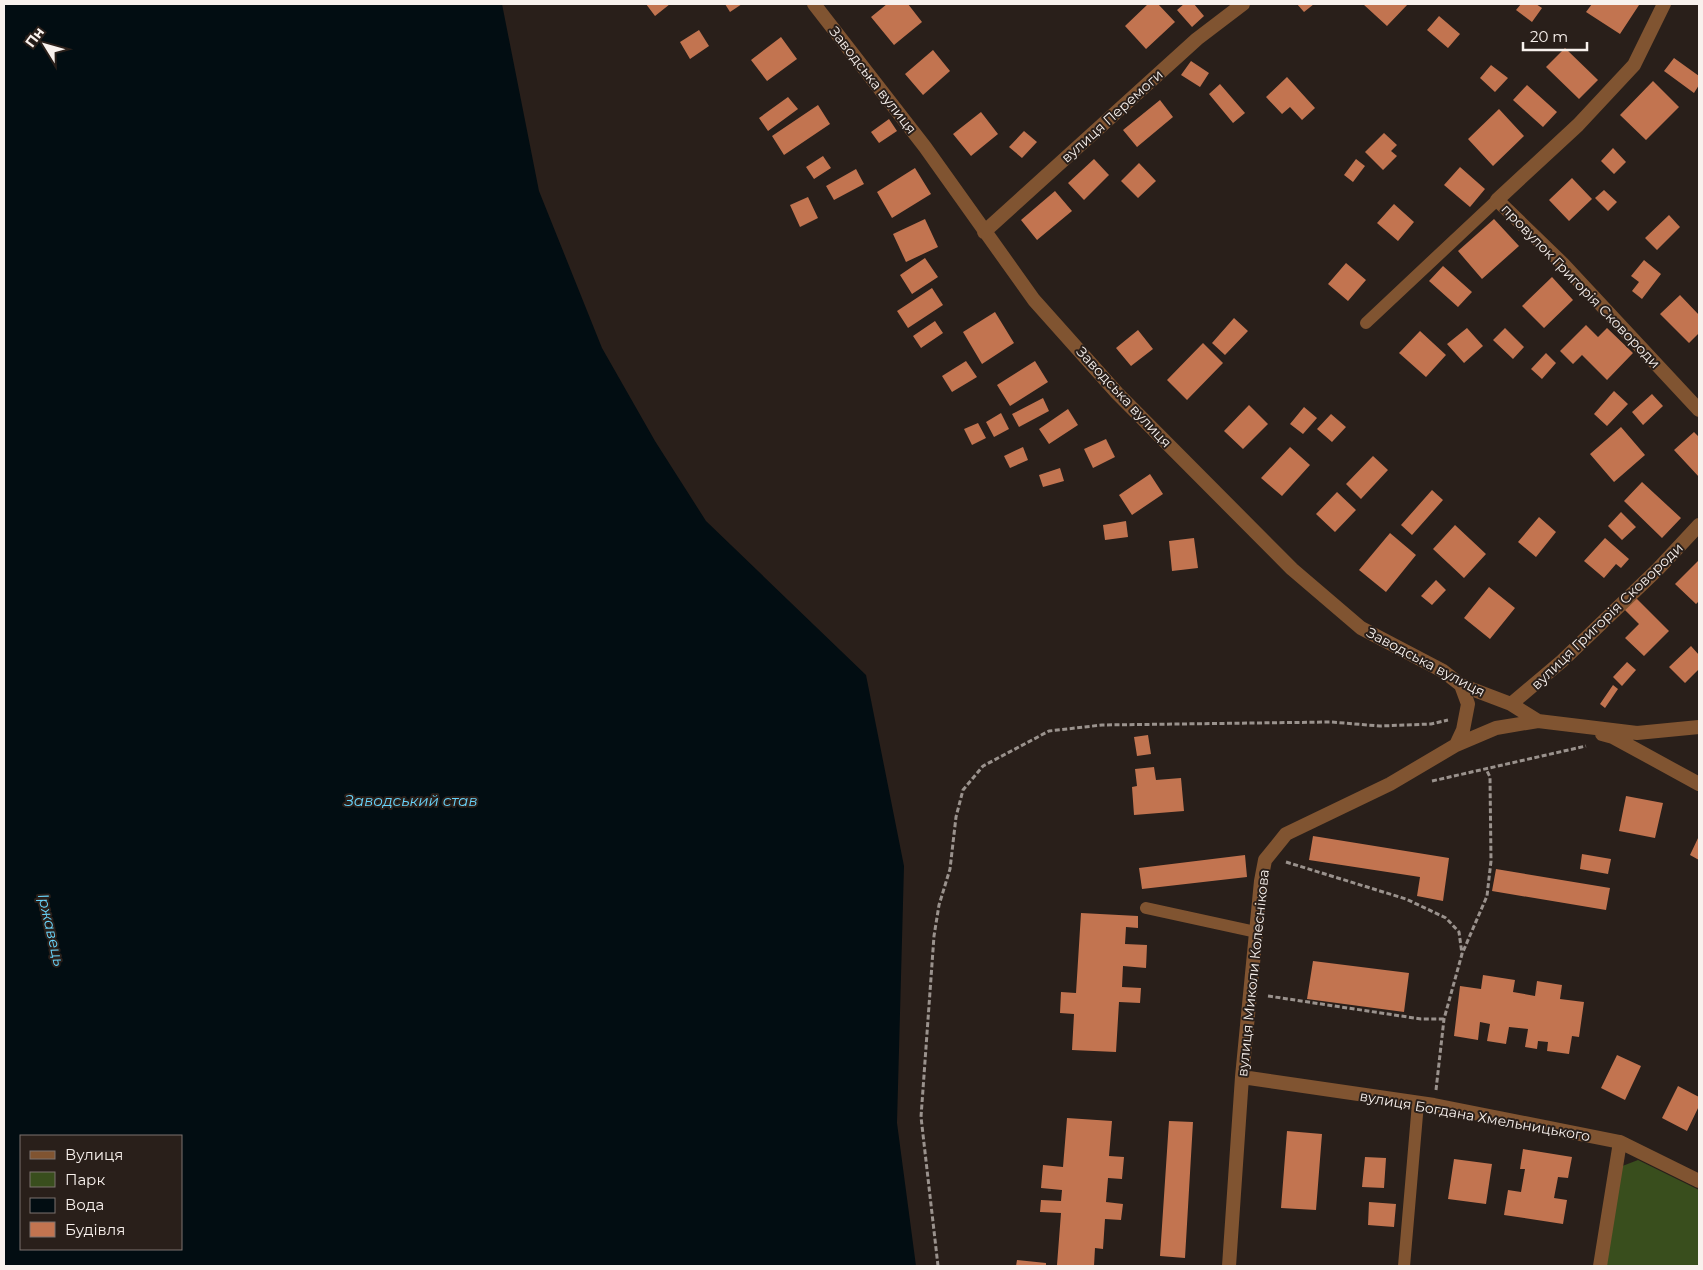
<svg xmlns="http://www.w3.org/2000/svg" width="1703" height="1270" viewBox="0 0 1703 1270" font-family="Montserrat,sans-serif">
<rect width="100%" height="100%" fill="#291f1a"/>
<!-- green -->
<path fill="#394e1d" d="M1638,1160L1699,1190V1266H1596L1612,1170Z"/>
<!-- water -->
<path fill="#020d12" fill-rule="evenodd" d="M4,4H502L539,191L602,348L655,441L706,521L866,675L904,866L897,1123L916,1266H4ZM21,1136H181V1249H21Z"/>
<!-- building -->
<path fill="#c27450" d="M646,4H670L655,16Z
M725,4H742L730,12Z
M887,4H908L922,22L894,45L871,17Z
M1148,4H1158L1175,22L1146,49L1125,26Z
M1184,4H1194L1204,16L1192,27L1177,10Z
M1297,4H1314L1304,12Z
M1363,4H1408L1387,26Z
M1521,4H1536L1542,8L1532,22L1516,10Z
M1592,4H1638L1639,5L1620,34L1586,12Z
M1439,16L1460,34L1448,48L1427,30Z
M699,30L709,46L690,59L680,42Z
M781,37L797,59L767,81L751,60Z
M1565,48L1598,80L1579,99L1546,67Z
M933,50L950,71L923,95L905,74Z
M1674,58L1699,76V85L1694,93L1664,71Z
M1191,61L1209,73L1200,87L1181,75Z
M1491,65L1508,78L1495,92L1480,78Z
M1287,77L1315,108L1302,120L1290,107L1282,114L1266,97Z
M1653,81L1679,107L1646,140L1620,115Z
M1220,84L1245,113L1233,123L1209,94Z
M1527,85L1557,112L1543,127L1513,100Z
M788,97L798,109L768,131L759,118Z
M1160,100L1173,117L1137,147L1123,130Z
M818,105L830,124L784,155L772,136Z
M1499,109L1524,136L1493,166L1468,139Z
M981,112L998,134L971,156L953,134Z
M889,119L897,131L879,143L871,132Z
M1024,131L1037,142L1022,158L1009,147Z
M1384,133L1397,145L1391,151L1397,156L1383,170L1365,152Z
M1613,148L1626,162L1614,174L1601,161Z
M823,156L831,168L814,179L806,167Z
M1094,159L1109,175L1084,200L1068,183Z
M1356,159L1365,166L1353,182L1344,175Z
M1139,163L1156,181L1138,198L1121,181Z
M1460,167L1485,189L1470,207L1444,185Z
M915,168L931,194L892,218L877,192Z
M856,169L864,184L834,200L826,186Z
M1572,178L1592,199L1569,221L1549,200Z
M1604,190L1617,202L1608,211L1595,198Z
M1055,191L1072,211L1037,240L1021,220Z
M808,197L818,218L800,227L790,205Z
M1394,204L1414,222L1398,241L1377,223Z
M1669,215L1680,227L1657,250L1645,238Z
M925,219L938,247L906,262L893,234Z
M1494,219L1519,246L1482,279L1458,251Z
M925,258L938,277L912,294L900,275Z
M1644,260L1661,274L1642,299L1632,291L1639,282L1631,276Z
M1346,263L1366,280L1348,301L1328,284Z
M1443,266L1472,292L1458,307L1429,281Z
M1552,277L1573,300L1544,328L1522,306Z
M932,288L943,305L908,328L897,311Z
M1680,295L1699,315V333L1689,343L1660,314Z
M995,312L1014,343L982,364L963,332Z
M1234,318L1248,331L1225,355L1212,343Z
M935,321L943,333L921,348L913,336Z
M1586,325L1598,337L1607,328L1633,353L1607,380L1582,355L1573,364L1560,351Z
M1467,328L1483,346L1464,363L1447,344Z
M1505,328L1524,347L1513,359L1493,340Z
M1138,330L1153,349L1131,366L1116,348Z
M1420,331L1446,355L1426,377L1399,353Z
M1203,343L1223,363L1187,400L1167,380Z
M1546,353L1556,363L1542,379L1531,369Z
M966,361L977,377L952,392L942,376Z
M1035,361L1048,382L1010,406L997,385Z
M1614,391L1628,404L1607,426L1594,414Z
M1652,394L1663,406L1643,425L1632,412Z
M1043,398L1049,411L1019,427L1012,414Z
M1249,405L1268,424L1243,449L1224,431Z
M1304,407L1317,418L1303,434L1290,424Z
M1068,409L1078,425L1049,444L1039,429Z
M1001,413L1009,429L994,437L986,422Z
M1331,414L1346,427L1332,442L1317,429Z
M978,423L986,438L972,445L964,429Z
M1621,427L1645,455L1614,482L1590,454Z
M1694,432L1699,437V477L1674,450Z
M1106,439L1115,457L1093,468L1084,449Z
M1023,447L1028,460L1010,468L1004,456Z
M1290,447L1310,465L1282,496L1261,478Z
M1373,456L1388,470L1361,499L1346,484Z
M1060,468L1064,481L1043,487L1039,475Z
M1150,474L1163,494L1132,515L1119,495Z
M1642,482L1681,518L1662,538L1624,501Z
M1432,490L1443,500L1412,535L1401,525Z
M1337,492L1356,510L1335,532L1316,514Z
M1621,512L1636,527L1622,540L1608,526Z
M1539,517L1556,532L1536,557L1518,542Z
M1126,521L1128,537L1105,540L1103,525Z
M1455,525L1486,554L1464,578L1433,549Z
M1390,533L1416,555L1386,592L1359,570Z
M1194,538L1198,568L1172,571L1169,541Z
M1605,538L1629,559L1621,568L1616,564L1604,578L1584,561Z
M1699,560V601L1696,604L1675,584Z
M1436,580L1446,590L1432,605L1421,596Z
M1489,587L1515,608L1490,639L1464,618Z
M1636,598L1669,631L1644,656L1625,638L1639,624L1624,609Z
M1691,646L1699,655V669L1685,683L1669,667Z
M1627,662L1636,670L1622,686L1613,677Z
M1613,685L1618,689L1605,708L1600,704Z
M1148,735L1151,754L1137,756L1134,737Z
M1154,767L1156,780L1181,778L1184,811L1134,815L1132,787L1137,786L1135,769Z
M1626,796L1663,803L1655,838L1619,831Z
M1313,836L1449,858L1443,901L1417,896L1420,877L1309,860Z
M1699,836V860L1690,855Z
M1582,854L1611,859L1608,874L1580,869Z
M1245,855L1247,877L1142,889L1139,868Z
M1496,869L1610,888L1606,910L1492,891Z
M1081,913L1138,916V928L1126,927L1125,944L1147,945L1146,968L1123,966L1122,987L1141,988L1140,1003L1119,1002L1116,1052L1072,1050L1074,1014L1060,1013L1061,992L1076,993Z
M1313,961L1409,973L1404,1012L1307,999Z
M1483,975L1515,980L1513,992L1535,996L1537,981L1562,985L1560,999L1584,1002L1579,1037L1572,1036L1569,1054L1547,1051L1548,1042L1538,1041L1537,1049L1525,1047L1528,1029L1509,1027L1506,1044L1487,1041L1490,1024L1480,1022L1478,1040L1454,1036L1460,986L1481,989Z
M1617,1055L1641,1066L1625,1100L1601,1088Z
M1678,1086L1699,1097V1106L1687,1131L1662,1118Z
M1067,1118L1112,1121L1109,1156L1124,1157L1122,1179L1108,1178L1106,1202L1123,1204L1121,1220L1105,1219L1103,1249L1095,1248L1094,1266L1057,1265L1061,1213L1040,1212L1041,1200L1061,1201L1062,1190L1041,1188L1043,1165L1063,1167Z
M1169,1121L1193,1122L1185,1258L1160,1256Z
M1287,1131L1322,1134L1316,1210L1281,1208Z
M1523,1149L1572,1157L1568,1178L1558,1177L1554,1198L1567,1200L1563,1224L1504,1215L1508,1190L1521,1192L1525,1169H1520Z
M1365,1157L1386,1158L1384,1188L1362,1187Z
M1454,1159L1492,1164L1486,1204L1448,1199Z
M1369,1202L1396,1204L1394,1227L1368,1225Z
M1017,1260L1046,1263V1266H1016Z"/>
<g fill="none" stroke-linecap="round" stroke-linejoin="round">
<!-- path -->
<path stroke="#9a928d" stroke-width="3" stroke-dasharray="5 2.5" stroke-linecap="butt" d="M1432,781L1586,746
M1286,862L1406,899L1446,918L1459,932L1462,954
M1268,996L1421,1019H1444
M1436,1090L1444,1019L1462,954L1487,896L1491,861L1490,777L1486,769
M938,1266L921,1117L934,936L939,905L950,869L956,817L963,790L983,766L1049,731L1102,725L1331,722L1380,726L1431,724L1448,720"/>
<!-- service -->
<path stroke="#805431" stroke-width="12" d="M1366,323L1497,200
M1146,908L1256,932
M1404,1266L1418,1103"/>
<!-- minor -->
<path stroke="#805431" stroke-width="14" d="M814,4L925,147L1034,300L1117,393L1292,569L1361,628L1443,671L1461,685L1511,704L1538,721
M1664,4L1634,65L1578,125L1497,200L1563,264L1699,410
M984,232L1197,39L1243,4
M1511,704L1562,661L1658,569L1699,525
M1602,734L1613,737L1699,784
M1456,745L1496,728L1538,721L1637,733L1699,727
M1242,1077L1434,1105L1620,1142L1699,1181
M1229,1266L1242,1077L1261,881L1265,860L1286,834L1390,784L1456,745L1463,730L1468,704L1461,685
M1600,1266L1620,1142"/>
</g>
<g text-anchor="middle" stroke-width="4" stroke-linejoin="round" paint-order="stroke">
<!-- street labels -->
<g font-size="14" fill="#f8f1ed" stroke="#291f1a">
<text transform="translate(873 80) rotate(52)" y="5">Заводська вулиця</text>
<text transform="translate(1112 116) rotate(-42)" y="5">вулиця Перемоги</text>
<text transform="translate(1581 286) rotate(46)" y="5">провулок Григорія Сковороди</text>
<text transform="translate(1124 397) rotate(47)" y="5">Заводська вулиця</text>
<text transform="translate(1607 616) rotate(-44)" y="5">вулиця Григорія Сковороди</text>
<text transform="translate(1426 662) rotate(28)" y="5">Заводська вулиця</text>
<text transform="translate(1253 973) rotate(-84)" y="5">вулиця Миколи Колеснікова</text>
<text transform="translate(1475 1116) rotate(10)" y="5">вулиця Богдана Хмельницького</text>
</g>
<!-- water labels -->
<g font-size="15" font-style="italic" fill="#69d4fb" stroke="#291f1a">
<text x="411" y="806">Заводський став</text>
<text transform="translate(51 930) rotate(77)" y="5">Іржавець</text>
</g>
</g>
<!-- border -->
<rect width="1703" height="1270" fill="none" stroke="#f8f1ed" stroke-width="10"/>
<!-- legend -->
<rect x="20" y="1135" width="162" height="115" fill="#291f1a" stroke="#7c736e"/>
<rect x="30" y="1151" width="25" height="8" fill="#805431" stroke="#7c736e"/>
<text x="65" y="1160" font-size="15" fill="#f8f1ed">Вулиця</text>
<rect x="30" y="1172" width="25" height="15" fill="#394e1d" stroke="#7c736e"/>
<text x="65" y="1185" font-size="15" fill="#f8f1ed">Парк</text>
<rect x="30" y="1198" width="25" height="15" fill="#020d12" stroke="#7c736e"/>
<text x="65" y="1210" font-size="15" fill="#f8f1ed">Вода</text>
<rect x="30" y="1222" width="25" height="15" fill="#c27450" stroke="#7c736e"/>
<text x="65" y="1235" font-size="15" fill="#f8f1ed">Будівля</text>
<!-- north arrow -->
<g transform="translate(45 45) rotate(307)" stroke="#291f1a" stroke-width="4" paint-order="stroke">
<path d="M0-4L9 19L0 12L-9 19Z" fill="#f8f1ed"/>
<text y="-8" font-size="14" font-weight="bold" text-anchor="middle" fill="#f8f1ed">Пн</text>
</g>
<!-- scale -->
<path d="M1523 42v8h64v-8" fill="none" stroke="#f8f1ed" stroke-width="2.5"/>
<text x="1530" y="42" font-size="15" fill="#f8f1ed" stroke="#291f1a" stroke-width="4" paint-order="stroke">20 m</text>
</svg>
